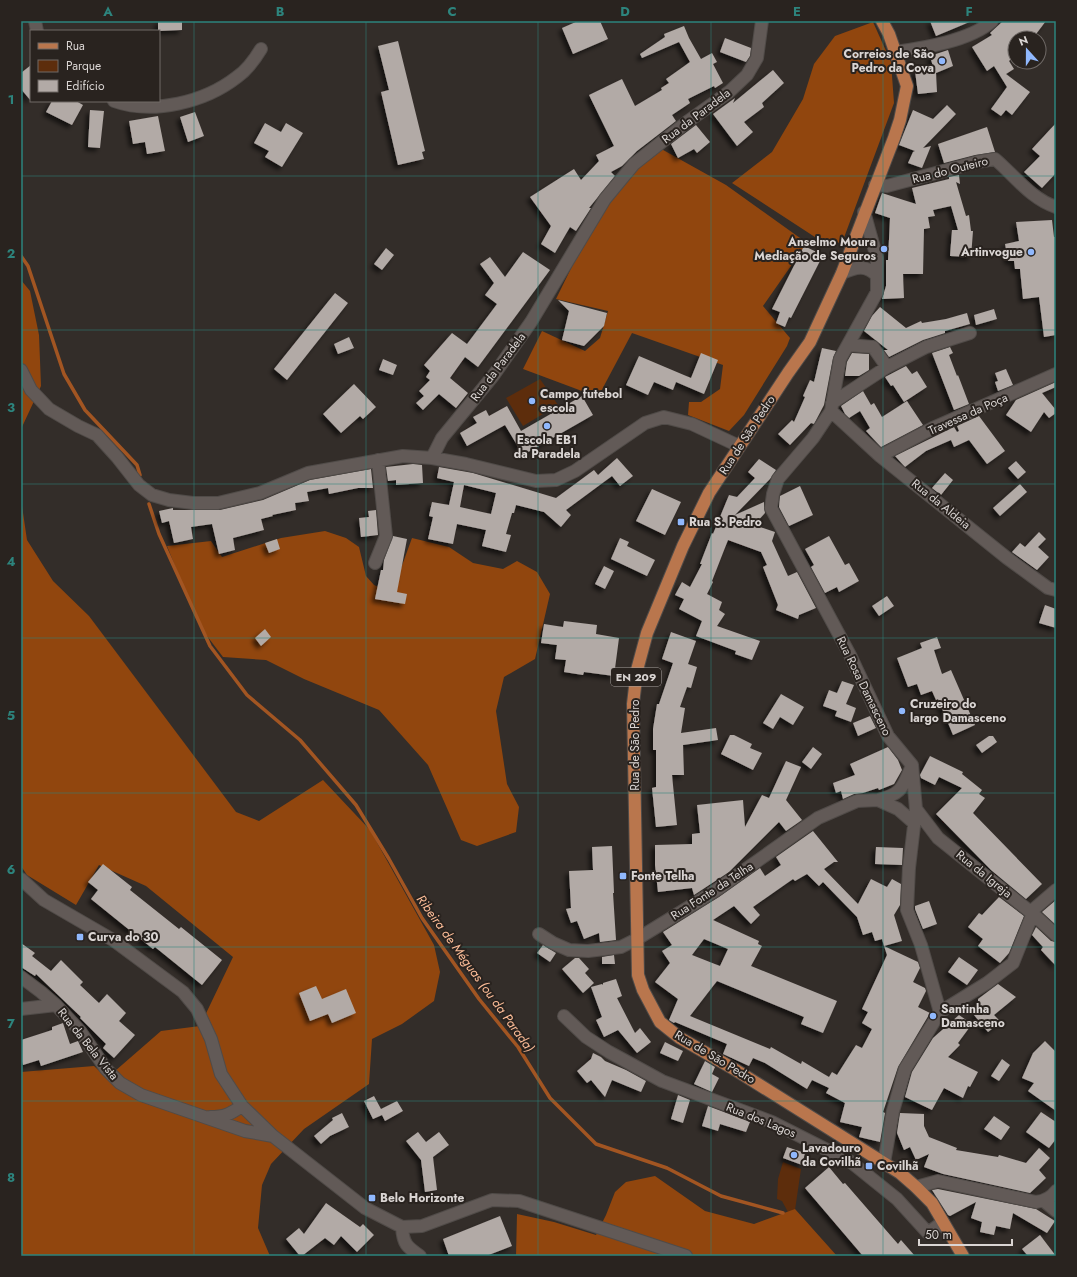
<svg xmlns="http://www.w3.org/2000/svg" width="1077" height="1277" viewBox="0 0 1077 1277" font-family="Jost,sans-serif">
<defs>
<filter id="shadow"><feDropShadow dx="-3.5" dy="3.5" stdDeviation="2" flood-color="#0009"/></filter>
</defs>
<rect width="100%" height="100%" fill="#332d29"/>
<!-- green -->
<path fill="#5d2d0c" d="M540,379L558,405L523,426L506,398Z
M783,1162L801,1169L795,1210L788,1212L782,1201L777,1199L778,1179Z"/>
<!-- forest -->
<path fill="#91460e" d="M873,22L891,62L894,103L842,243L821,241L732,183L772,152L803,99L814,64L835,36Z
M656,146L726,185L807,243L763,306L790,338L787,346L744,415L729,431L688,415L689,402H701L720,389L723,365L632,333L598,397L523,369L542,331L585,351L600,338L608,311L556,299L605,199Z
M21,280L30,291L39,335L41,386L22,427L21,467Z
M21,499L27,540L53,581L89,616L236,812L259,821L323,780L370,830L434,945L440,972L434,1001L402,1024L372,1039L369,1084L304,1129L271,1164L262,1185L258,1228L270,1256H21V1072L94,1066L107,1078L161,1031L200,1026L233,957L146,886L99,865L76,905L27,875L21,866Z
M325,531L346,538L359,547L366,576L374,585L392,593L412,538L449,547L473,563L503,569L517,561L537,572L550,594L535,659L504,677L496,711L507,784L519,807L516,832L477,846L461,840L428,765L379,710L304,679L266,660L223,657L204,632L186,593L167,546L211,541L222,557L281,538Z
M655,1176L705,1211L754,1224L795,1209L837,1256H516L517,1214L554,1222L596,1235L606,1215L615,1192L626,1182Z"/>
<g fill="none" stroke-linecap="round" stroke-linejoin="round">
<!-- stream -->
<path stroke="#a25522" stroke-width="3.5" d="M21,256L28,266L64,374L85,410L137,465L140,475
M149,504L159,534L210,646L247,695L300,740L356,805L389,859L422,918L479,999L518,1047L550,1098L596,1144L667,1168L721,1196L783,1213"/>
</g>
<!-- building -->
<path fill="#b2aaa6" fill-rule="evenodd" filter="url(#shadow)" d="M158,21H182V30L158,31Z
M578,21H600L608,39L573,54L562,28Z
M930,21H972L936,36Z
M1003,21H1046L1033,38H1015V55L1009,61L1014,69L1006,74L1030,92L1012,115L1006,110L1001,116L991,109L1007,87L994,66L987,71L972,47L992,35L990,33Z
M684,26L689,38L701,59L712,53L717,62L713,64L723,83L715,88L714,86L688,99L690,103L672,115L676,121L637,151L622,166L611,172L615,176L589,208H591L576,231L570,227L555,253L541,244L551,226L530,197L574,169L581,180L599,161L596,155L614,146L589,95L622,79L635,106L662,90L661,88L669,83L666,79L690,62L679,42L642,58L640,54L665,37L664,34Z
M725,38L751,48L750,56L746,62L720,52Z
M398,41L425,151L422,152L424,159L398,165L381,92L389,90L378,46Z
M948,50L953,66L936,73L937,92L918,94L915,71L934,70L930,56Z
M31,65V101L21,89V73Z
M773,70L784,83L762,103L764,107L744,122L753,132L737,146L713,114L735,98L733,103Z
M52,101H76L83,105L72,125L46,112Z
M947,105L956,114L923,148L931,146L922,168L908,163L913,152L915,151L899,145L913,110L933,119Z
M90,110L104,111L100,148L88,147Z
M195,112L204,136L188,142L180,117Z
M158,116L165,151L147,154L145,142L133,144L129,121Z
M265,123L281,132L286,123L303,133L282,167L265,157L269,151L254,143Z
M1056,123V173L1042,188L1024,172L1040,156L1032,149Z
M696,125L710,142L697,153L694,149L678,158L671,144Z
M987,127L995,152L975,155L944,163L938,144Z
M959,175L960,184L956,182L966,216L969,215L971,231H973L971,257L950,256L952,230H958L951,206L933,210L935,216L928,217L930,228L924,229L923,274H903L904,298L882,299L886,286V260H888L890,218L875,213L882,193L916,204L912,188L949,179V177Z
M1052,220L1054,237H1056V335L1044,337L1039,297L1023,299L1020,269H1015L1014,261H1008L1005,244L1019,241L1016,222Z
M804,246L823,255L791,318L789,317L785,327L776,323L780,312L772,309Z
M386,248L394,255L382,270L374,264Z
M523,252L550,270L478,367L465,357L450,378L468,393L456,408L439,394L423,410L416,403L424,396L419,391L430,380L426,377L430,371L424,365L452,333L467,344L497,304L485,295L494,283L480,264L490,257L505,277Z
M335,293L348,303L287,380L274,369Z
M558,300L607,313L604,326L584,346L562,340L569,311Z
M880,307L906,328L921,321L922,323L946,319L967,313L970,324L945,331V333L923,340L889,357L884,350H888L864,331L872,316Z
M994,309L997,319L976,325L974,315Z
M349,337L354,348L338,354L334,344Z
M950,347L953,353L949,355L957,376L958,375L969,404L954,410L932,353Z
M822,348L836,351L833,358L824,405L814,424L811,423L790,445L778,434L792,420L794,422L805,397L803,396L810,380L814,382Z
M701,353L718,360L704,394L676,382L673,390L654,382L648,395L626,385L639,356L691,378Z
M852,353L869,354L876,365L869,354V370L859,376H845L847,362Z
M383,359L397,365L393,375L379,370Z
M906,366L912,374L917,371L927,387L904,402L893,385L891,386L885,377Z
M1006,369L1013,385L998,391L995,382L998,381L995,373Z
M1056,382V387L1042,393L1056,410V413L1049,418L1044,412L1031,432L1006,415L1016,400Z
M354,384L376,407L363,419L360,416L341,433L323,414Z
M863,391L871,405L874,403L882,417L907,401L923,425L881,447L866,431L870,428L860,411L849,418L845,414L841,406Z
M582,396L593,415L523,455L505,425L467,446L460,433L477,423L473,417L486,410L489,416L507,406L521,431Z
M979,416L1005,451L987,464L969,440L954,447L951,440L926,451L905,467L895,456L954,427L957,432L959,431L957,426Z
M617,458L633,476L620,486L612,476L566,510L571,515L561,527L544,512L516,505L514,513H512L506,534L511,535L506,552L482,546L486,530L457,524L453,544L428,539L433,517L429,516L432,502L449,505L454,482L437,478L439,467L473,473L556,498L594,470L598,475ZM464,485L496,493L491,514L460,507Z
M759,459L776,470L770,479L735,515L764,502V507L765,513L754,525L775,532L772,541L788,576L797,572L816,608L799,615L798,619L776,610L778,605L763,567L767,565L761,552L728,540L712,581L713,582L707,594L722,602L719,610L725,614L717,626L760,641L752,660L735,654L736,651L696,636L702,621L679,609L684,599L675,595L682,582L690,587L702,564H700L712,533L713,534L729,495L737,497L755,478L748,472Z
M1016,461L1026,472L1018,479L1008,468Z
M413,464L422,465L423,483L396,485V480L388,481L386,467Z
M371,469L373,488H358L329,494L328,488L307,492L309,501L295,503L296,510L272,515L273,516L261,519L264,530L233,538L235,550L219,554L212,524L191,527L193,539L174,543L169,521L162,523L159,511L173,508V510H220L263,500L310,480Z
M945,473L953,480L941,495L932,488Z
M1020,484L1027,492L1000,516L993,508Z
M800,486L813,515L789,526L779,507L780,496Z
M652,489L681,502L665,535L636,521Z
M376,510L378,535L361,537L359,518L369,517L368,511Z
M1039,532L1046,539L1038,547L1049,557L1037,570L1012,552L1020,543L1025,547Z
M393,536L407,539L397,592L407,594L405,604L375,599L381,570H383L384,560Z
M829,536L845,565L849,563L859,581L839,592L837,587L825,593L811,567L814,565L805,549Z
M620,538L629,542L627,546L655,560L647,576L611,559Z
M277,539L280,549L269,553L265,543Z
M604,566L614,571L605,589L595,584Z
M887,596L894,606L879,616L872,606Z
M1045,605L1056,609V628L1039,623Z
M564,621L597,625L596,634L619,638L614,676L584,672L583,675L564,672L566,660L555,659L557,645L541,643L544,624L563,627Z
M265,629L271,637L261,646L255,638Z
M671,632L696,641L688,664L697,667L691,688L687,687L680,707L685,708L681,733L716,728L718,740L683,745L684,775H672L677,825L656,827L652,788L656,787V750H653V729L657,704H659L673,663L662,659Z
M937,637L941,648L934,650L942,674L951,670L975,725L953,735L938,699L936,700L932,691L921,695L917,684L908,687L897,658L922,648L920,643Z
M842,681L854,685L846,704L856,708L851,722L835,716L837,711L823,706L829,690L837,693Z
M781,694L804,707L793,725L780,717L773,729L763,723Z
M870,716L876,728L858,736L853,723Z
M730,735H734L752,744L750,748L762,753L753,770L721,754Z
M989,736H993L997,742L982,753L976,745Z
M813,747L822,754L811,769L802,762Z
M888,747L898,760L902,770L894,784L879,790L878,788L863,793L854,794L843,799L841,791L836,793L833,783L855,775L850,764Z
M930,756L963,772L962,774L982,790L979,794L985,798L973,813L1042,884L1026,899L991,870L936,814L962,788L939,777L935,785L921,778L920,775Z
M786,761L801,767L786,800L802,820L786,831L779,822L729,872L694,895L692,888L658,892L655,865V845L692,844V834L700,833L697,805L743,800L745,827L762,795L769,798Z
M813,831L838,862H834L824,869L858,904L871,879L887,887L892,879L901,884L900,905L894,915L902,941L884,946L882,939L875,941L872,932L863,935L857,917L823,882L819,886L807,874L795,881L793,879L753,907L760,915L751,924L734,906L713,920L759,941L758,944L762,946L751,966L837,1001L823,1033L801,1024L804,1017L717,981L690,1016L770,1049L771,1047L801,1064L802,1061L829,1077L832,1072L837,1075L856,1045L862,1048L872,1029L862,1023L868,1012L862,1009L887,955L884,946L918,962L920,968L913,982L925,988L926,991L918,1007L930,1013L898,1067L883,1112L885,1113L880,1142L859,1137L862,1127L840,1122L845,1103L826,1093L829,1088L812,1080L807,1089L765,1063L753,1058L749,1066L723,1054L727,1044L675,1022L674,1023L669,1020L678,999L655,982L670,963L662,951L672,945L663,932L719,897L760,868L765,876L781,865L776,857ZM704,939L728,949L720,966L692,955Z
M612,846L614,893H613L616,940L600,942L599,933L584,939L577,921L571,923L566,909L571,908L569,871L593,870L592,847Z
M876,847L903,848L902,865L875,864Z
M103,864L132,887L130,890L179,929L181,927L222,960L202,985L155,947L153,949L91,899L98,890L88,882Z
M999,897L1024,916L1009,953L1000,963L978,946L983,939L968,927L979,913L982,915Z
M1056,900V925L1042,912Z
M929,901L937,924L923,929L915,909V906Z
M1036,927L1051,941L1056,942V966L1041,950L1043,947L1032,935Z
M21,943L35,953L32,956L51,971L61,960L83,982L80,985L99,1003L107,994L126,1013L119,1021L135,1035L114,1058L103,1048L106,1044L80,1018L81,1017L36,974L35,976L21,967Z
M543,945L556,953L550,962L537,953Z
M614,955L615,964H602V957Z
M959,957L978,970L967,985L948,972Z
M575,958H579L589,969L585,973L594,983L583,993L562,969Z
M616,979L622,996L617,998L635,1033L640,1028L651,1042L637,1053L618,1030L604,1037L596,1020L602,1017L591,987L602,984L603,985V983Z
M998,984L1016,997L994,1015L1001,1022L988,1032L974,1015L982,1008L978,1003V999Z
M316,986L322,999L346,989L356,1013L332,1023L328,1014L310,1021L299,993Z
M959,1015L972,1024L958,1043L960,1045L948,1057L978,1072L970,1087L968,1086L963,1098L944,1088L932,1110L905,1097L912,1072L933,1038Z
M63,1023L70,1044L78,1041L83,1052L41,1066L39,1060L23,1065L21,1058V1040L52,1030V1027Z
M1045,1041L1056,1052V1111L1028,1091L1034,1083L1022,1078L1033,1053Z
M665,1042L683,1051L678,1061L660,1053Z
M593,1053L601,1057L605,1061L626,1070L646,1081L641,1092L612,1080L605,1097L591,1080L587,1083L577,1071L591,1059Z
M1002,1059L1010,1065L999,1081L991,1076Z
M705,1061L715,1067L712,1074L719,1078L712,1092L694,1084Z
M678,1095L690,1100L683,1123L671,1119Z
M374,1096L381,1109L397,1101L403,1111L385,1121L382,1115L373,1119L364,1101Z
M708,1106L750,1122L746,1132L720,1124L718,1131L702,1126Z
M1041,1112L1056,1122V1139L1049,1148L1026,1132Z
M342,1113L349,1127L330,1136L321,1144L314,1136L333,1120L332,1118Z
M900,1113L924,1114V1126L929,1137L957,1148L956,1150L998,1157L999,1155L1026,1163L1039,1148L1050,1158L1039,1170L1046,1178L1030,1193L943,1174L924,1167L929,1154L916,1160L910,1147L904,1150L897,1133Z
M994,1116L1010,1127L1001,1140L984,1129Z
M418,1132L426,1142L439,1132L449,1145L433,1157L437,1190L425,1192L421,1160L406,1141Z
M787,1147L805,1153L802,1165L783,1158Z
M829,1167L843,1184L845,1183L898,1244L901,1240L915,1256H863L805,1188Z
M938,1189L1036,1209L1055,1221L1047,1233L1013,1213L1010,1229L996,1226L994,1235L980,1232L982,1222L971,1218L976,1202L950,1216L948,1215L932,1190Z
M326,1203L360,1227L363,1224L374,1235L357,1252L341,1236L334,1245L325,1238L302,1256H300L286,1239L299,1228L304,1234Z
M500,1216L512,1246L486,1256H449L443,1239Z
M1040,1235L1056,1256H1028L1022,1249Z"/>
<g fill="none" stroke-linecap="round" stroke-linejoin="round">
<!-- minor casing -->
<g stroke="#504b48" stroke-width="14">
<path id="minor" d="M35,21L37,31
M895,52C923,48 970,41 992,21
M114,101C153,115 205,102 237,77C247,70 255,59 261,49
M875,185L887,186L977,162L995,159C1015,176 1031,199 1056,207
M864,212L877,258V292L840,359L831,411L813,438L778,479L773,494L771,508L850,655L888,736L912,765L916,809L909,868L907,910L921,945L940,1012
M842,273C856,267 866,264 877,276
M848,345L873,347L887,367
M21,370L31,390L49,409L78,426L97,435L117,457L139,485L152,495L169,500L193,503H218L260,493L308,473L403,456L432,458L466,464L536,481L556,480L575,471L645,423L664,417L692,424L739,446
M832,403L887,367L926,347L970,333
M831,411L880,456L1007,558L1048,588L1056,590
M880,456L933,428L1056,374
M432,458L442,438L493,376L531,322L605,199L634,164L687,122L729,92L747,75L757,58L762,21
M375,563L386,536L378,460
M878,800C901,794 902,789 911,768
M916,809L938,838L1033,914L1056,935
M21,879L44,900L113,940L183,992L197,1009L211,1039L221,1074L242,1106L273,1136L365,1208L402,1227L422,1226L492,1200L519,1201L686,1256
M539,934L553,943L569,950L588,951L621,947L637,939L715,891L818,818L857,801L878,800L898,809L914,823
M21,977L41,992L56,1005L80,1031L106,1069L120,1083L141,1095L245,1131L273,1136
M21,1009L56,1005
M564,1016L586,1037L609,1052L662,1081L772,1122L851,1162L897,1199L928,1233L943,1222
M210,1117C225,1117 230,1114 242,1106
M884,1163L893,1111L905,1069L940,1012L987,983L1013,963L1035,908L1056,890
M916,1187L938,1181L1036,1202C1044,1201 1051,1198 1056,1191
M1044,1201L1056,1211
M402,1227C403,1244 407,1247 420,1256"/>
</g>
<!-- major casing -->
<g stroke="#504b48" stroke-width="14">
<path id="major" d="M882,21L889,34L907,86L900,120L894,138L842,273L810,342L788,373L709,493L683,546L647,633L637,670L633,704L638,975L643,990L660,1022L680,1038L734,1069L900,1173L916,1187L932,1203L963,1256"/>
</g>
<!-- minor -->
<use href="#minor" stroke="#625a57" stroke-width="12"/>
<!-- major -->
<use href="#major" stroke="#b9764d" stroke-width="12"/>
</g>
<!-- grid -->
<path fill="none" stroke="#2d847d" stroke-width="1" stroke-opacity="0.55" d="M194,21V1256M366,21V1256M538,21V1256M711,21V1256M883,21V1256M21,176H1056M21,330H1056M21,484H1056M21,638H1056M21,793H1056M21,947H1056M21,1101H1056"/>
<!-- markers -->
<g fill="#90b8fd" stroke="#29231f" stroke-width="1.5">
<circle cx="942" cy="61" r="4"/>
<circle cx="884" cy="249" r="4"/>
<circle cx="1031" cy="252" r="4"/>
<circle cx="532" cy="401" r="4"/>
<circle cx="547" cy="426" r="4"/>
<rect x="677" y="518" width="8" height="8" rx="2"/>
<circle cx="902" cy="711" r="4"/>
<rect x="619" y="872" width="8" height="8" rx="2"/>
<rect x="76" y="933" width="8" height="8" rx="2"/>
<circle cx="933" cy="1016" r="4"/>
<circle cx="794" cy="1155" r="4"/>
<rect x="865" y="1162" width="8" height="8" rx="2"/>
<rect x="368" y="1194" width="8" height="8" rx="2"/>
</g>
<g text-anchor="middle" stroke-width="4" stroke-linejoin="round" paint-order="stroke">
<!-- shield labels -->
<rect fill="#29231f" stroke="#a5a09d" stroke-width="1" x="611" y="668" width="50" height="18" rx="3"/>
<g font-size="11" font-weight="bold" fill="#dad5d3">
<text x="636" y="681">EN 209</text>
</g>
<!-- poi labels -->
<g font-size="12" font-weight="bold" fill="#dad5d3" stroke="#29231f" text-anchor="start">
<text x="934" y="58" text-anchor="end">Correios de São<tspan x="934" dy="14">Pedro da Cova</tspan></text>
<text x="876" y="246" text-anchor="end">Anselmo Moura<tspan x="876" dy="14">Mediação de Seguros</tspan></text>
<text x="1023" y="256" text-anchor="end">Artinvogue</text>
<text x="540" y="398">Campo futebol<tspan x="540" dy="14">escola</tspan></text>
<text x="547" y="444" text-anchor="middle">Escola EB1<tspan x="547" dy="14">da Paradela</tspan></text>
<text x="689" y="526">Rua S. Pedro</text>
<text x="910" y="708">Cruzeiro do<tspan x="910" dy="14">largo Damasceno</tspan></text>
<text x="631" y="880">Fonte Telha</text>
<text x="88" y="941">Curva do 30</text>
<text x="941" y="1013">Santinha<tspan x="941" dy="14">Damasceno</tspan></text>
<text x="802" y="1152">Lavadouro<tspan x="802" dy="14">da Covilhã</tspan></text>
<text x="877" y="1170">Covilhã</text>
<text x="380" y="1202">Belo Horizonte</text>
</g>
<!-- street labels -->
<g font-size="12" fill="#dad5d3" stroke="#29231f">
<text transform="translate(696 116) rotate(-37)" y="4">Rua da Paradela</text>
<text transform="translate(950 170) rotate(-14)" y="4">Rua do Outeiro</text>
<text transform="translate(498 367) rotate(-53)" y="4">Rua da Paradela</text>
<text transform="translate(968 414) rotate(-24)" y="4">Travessa da Poça</text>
<text transform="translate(747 435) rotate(-57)" y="4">Rua de São Pedro</text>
<text transform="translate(941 504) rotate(39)" y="4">Rua da Aldeia</text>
<text transform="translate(864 686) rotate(64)" y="4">Rua Rosa Damasceno</text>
<text transform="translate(635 745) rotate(-90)" y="4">Rua de São Pedro</text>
<text transform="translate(984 874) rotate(39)" y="4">Rua da Igreja</text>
<text transform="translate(712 891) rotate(-33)" y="4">Rua Fonte da Telha</text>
<text transform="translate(88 1044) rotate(51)" y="4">Rua da Bela Vista</text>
<text transform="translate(715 1057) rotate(31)" y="4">Rua de São Pedro</text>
<text transform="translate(761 1120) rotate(22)" y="4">Rua dos Lagos</text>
</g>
<!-- water labels -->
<g font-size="13" font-style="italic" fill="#fdbd98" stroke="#29231f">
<text transform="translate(476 973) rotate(54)" y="5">Ribeira de Méguas (ou da Parada)</text>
</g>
</g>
<!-- border -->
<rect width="1077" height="1277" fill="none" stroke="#29231f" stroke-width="44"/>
<!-- legend -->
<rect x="30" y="30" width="130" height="72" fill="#29231f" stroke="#706a67"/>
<rect x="38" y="43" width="20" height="6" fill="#b9764d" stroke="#706a67"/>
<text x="66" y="50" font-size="12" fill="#dad5d3">Rua</text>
<rect x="38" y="60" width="20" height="12" fill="#5d2d0c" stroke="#706a67"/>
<text x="66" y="70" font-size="12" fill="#dad5d3">Parque</text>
<rect x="38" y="80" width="20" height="12" fill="#b2aaa6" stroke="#706a67"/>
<text x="66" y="90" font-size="12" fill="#dad5d3">Edifício</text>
<!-- north arrow -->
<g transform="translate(1027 50) rotate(339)"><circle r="19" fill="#29231f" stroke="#706a67"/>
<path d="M0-3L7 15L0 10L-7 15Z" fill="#90b8fd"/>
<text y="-6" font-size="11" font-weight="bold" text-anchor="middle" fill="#dad5d3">N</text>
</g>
<!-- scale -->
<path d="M919 1239v6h93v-6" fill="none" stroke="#dad5d3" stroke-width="2"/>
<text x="925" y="1239" font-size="12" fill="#dad5d3" stroke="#29231f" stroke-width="3" paint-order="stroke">50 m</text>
<rect x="22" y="22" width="1033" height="1233" fill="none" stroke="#2d847d" stroke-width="1.5"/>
<g font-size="13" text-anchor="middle" font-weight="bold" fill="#2d847d">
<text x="108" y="16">A</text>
<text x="280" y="16">B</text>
<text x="452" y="16">C</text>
<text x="625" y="16">D</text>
<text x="797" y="16">E</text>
<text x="969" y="16">F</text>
<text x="11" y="104">1</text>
<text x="11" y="258">2</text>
<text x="11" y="412">3</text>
<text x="11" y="566">4</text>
<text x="11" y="720">5</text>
<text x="11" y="874">6</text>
<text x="11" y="1028">7</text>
<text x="11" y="1182">8</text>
</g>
</svg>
